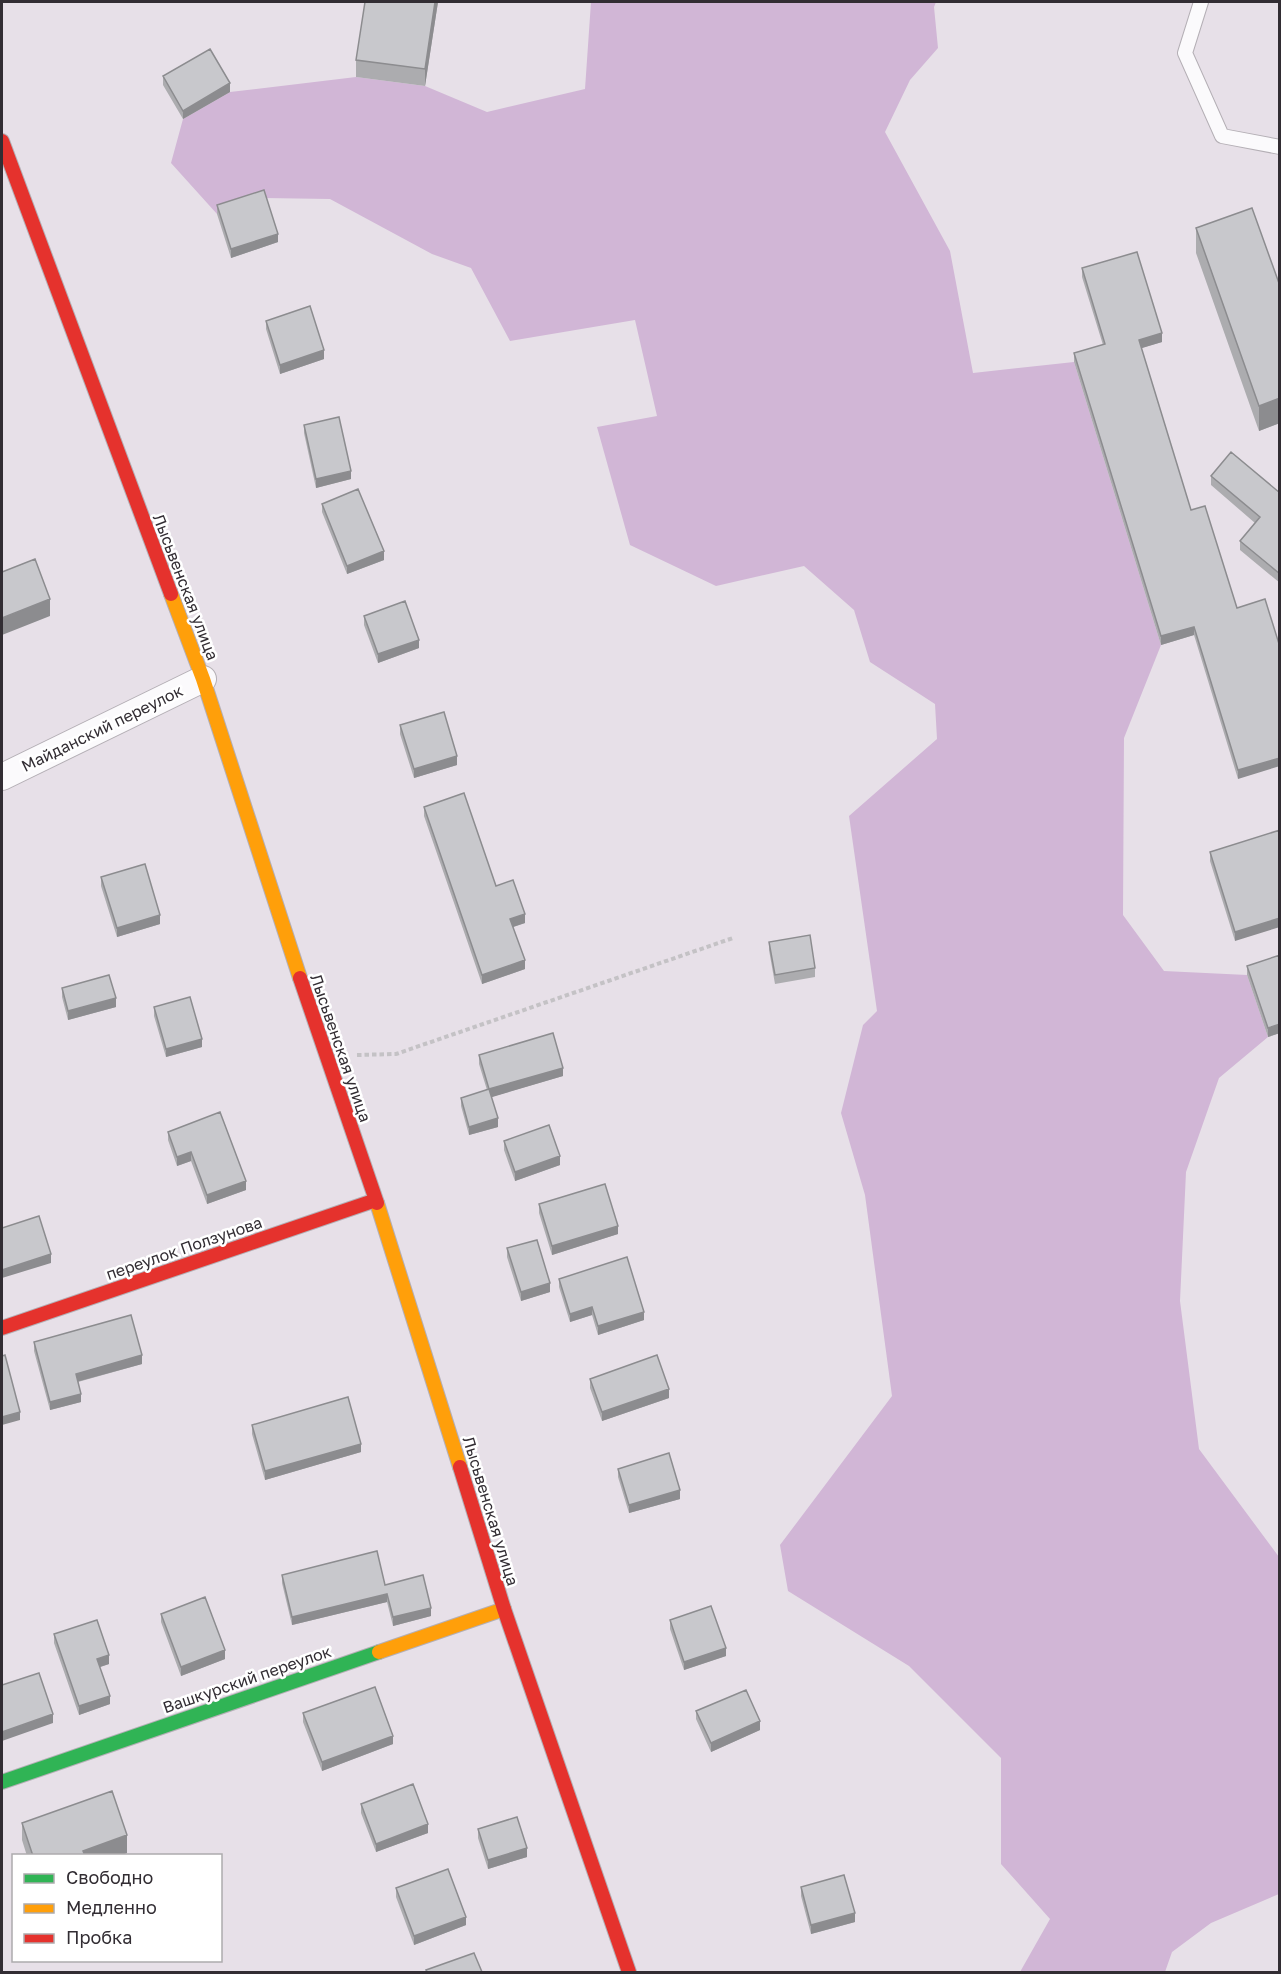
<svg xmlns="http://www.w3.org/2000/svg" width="1281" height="1974" viewBox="0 0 1281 1974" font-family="'Golos Text',sans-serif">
<rect width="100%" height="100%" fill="#e7e0e8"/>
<!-- forest -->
<path fill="#d1b6d6" d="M591,2H936L934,7L938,48L910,80L885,132L950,251L973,373L1074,362L1161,645L1124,738L1123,915L1164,971L1247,975L1268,1037L1219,1078L1186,1172L1180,1301L1199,1449L1279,1557V1894L1211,1923L1172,1952L1165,1972H1020L1050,1919L1001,1864V1758L909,1666L788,1591L780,1545L892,1396L865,1195L841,1113L863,1025L877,1011L849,816L937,739L935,704L870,662L854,610L804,566L716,586L630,545L597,427L657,416L635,320L510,341L471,268L432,254L330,199L264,198L217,214L171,163L183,119L230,92L356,77L425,86L487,112L585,89Z"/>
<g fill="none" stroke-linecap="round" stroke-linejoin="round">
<!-- lane casing -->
<g stroke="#b4afb5" stroke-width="16">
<path id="lane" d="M1201,2L1185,53L1222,136L1280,147"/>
</g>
<!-- street casing -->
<g stroke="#b4afb5" stroke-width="28">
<path id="street" d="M2,777L203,679"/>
</g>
<!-- fast casing -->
<g stroke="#b4afb5" stroke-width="16">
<path id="fast" d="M2,1782L379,1652"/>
</g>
<!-- slow casing -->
<g stroke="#b4afb5" stroke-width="16">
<path id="slow" d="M171,594L203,679L300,978
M377,1203L460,1467
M379,1652L504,1609"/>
</g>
<!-- jam casing -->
<g stroke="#b4afb5" stroke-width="16">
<path id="jam" d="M2,141L171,594
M300,978L377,1203
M2,1328L376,1200
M460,1467L504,1609L629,1972"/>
</g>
<!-- path -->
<path stroke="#c4c2c5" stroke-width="4" stroke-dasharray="4.5 3" stroke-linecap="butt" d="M357,1055L396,1054L733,938"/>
<!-- lane -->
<use href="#lane" stroke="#fbfafc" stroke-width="14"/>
<!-- street -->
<use href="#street" stroke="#fbfafc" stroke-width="26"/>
<!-- fast -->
<use href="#fast" stroke="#30b455" stroke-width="14"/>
<!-- slow -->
<use href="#slow" stroke="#ff9f0a" stroke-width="14"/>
<!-- jam -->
<use href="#jam" stroke="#e5322d" stroke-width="14"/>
</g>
<!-- wall -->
<path fill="#acacaf" d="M438,2L425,86L356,77V60Z
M163,76L230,92L183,119L163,85Z
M217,205L278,242L231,258L217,214Z
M1196,228L1280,286V423L1259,431L1196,253Z
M1082,268L1162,342L1141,348L1191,510L1237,608L1265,599L1238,779L1194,635L1161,645L1074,362V353L1103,345L1082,277Z
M266,321L324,359L280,374L266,329Z
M304,425L351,479L316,488L304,433Z
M1211,476L1280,493V583L1240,550V541L1255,523L1211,485Z
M322,504L384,560L347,574L322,512Z
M364,616L419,648L378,663L364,625Z
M400,725L457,765L414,778L400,734Z
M424,807L496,886L525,923L513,927L525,969L482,984L424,816Z
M1280,830L1235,941L1210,861V852Z
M101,877L160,924L117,937L101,886Z
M769,942L815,968V977L775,984L769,950Z
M1280,955V1033L1268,1037L1247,975V966Z
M62,988L116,1007L68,1020L62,997Z
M154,1007L202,1047L166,1057L154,1016Z
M479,1055L563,1076L491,1097L498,1127L469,1135L461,1106V1098L487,1090L479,1064Z
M168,1132L246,1190L207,1204L191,1161L177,1166L168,1140Z
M504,1141L560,1165L515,1181L504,1150Z
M539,1204L618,1234L552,1255L539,1213Z
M507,1248L550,1292L521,1301L507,1257Z
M559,1279L644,1320L598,1335L592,1315L570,1322L559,1287Z
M34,1342L142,1364L78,1382L81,1402L50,1410L34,1351Z
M590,1379L669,1398L602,1421L590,1388Z
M252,1425L361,1452L265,1480L252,1434Z
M618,1469L680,1499L629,1513L618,1477Z
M282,1575L385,1585L431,1616L393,1626L387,1602L292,1625L282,1583Z
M161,1614L225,1659L181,1676L161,1622Z
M670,1620L726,1656L684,1670L670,1629Z
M54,1634L109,1664L100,1667L110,1704L79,1715L54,1643Z
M696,1711L760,1730L711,1752L696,1719Z
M303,1713L393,1744L322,1771L303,1722Z
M361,1804L428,1833L376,1852L361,1813Z
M22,1823L127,1853L119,1856H27L22,1840Z
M478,1829L527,1857L488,1869L478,1838Z
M801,1887L855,1922L811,1934L801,1896Z
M396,1888L466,1925L414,1945L396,1897Z"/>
<!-- shaded-wall -->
<path fill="#8c8c8f" d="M435,2H438L425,86V69Z
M230,83V92L183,119V111Z
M278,234V242L231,258V249Z
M1162,333V342L1139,349V340Z
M324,350V359L280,374V365Z
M1280,398V423L1259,431V406Z
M351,471V479L316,488V479Z
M384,551V560L347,574V566Z
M50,599V616L2,635V618Z
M1194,627V635L1161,645V636Z
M419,640V648L378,663V654Z
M457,756V765L414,778V769Z
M1280,758V766L1238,779V770Z
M525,914V923L510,928V919Z
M160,915V924L117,937V928Z
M1280,918V927L1235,941V932Z
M525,960V969L482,984V975Z
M116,998V1007L68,1020V1011Z
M1280,1024V1033L1268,1037V1028Z
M202,1039V1047L166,1057V1049Z
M563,1068V1076L489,1098V1089Z
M498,1118V1127L469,1135V1127Z
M191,1152V1161L177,1166V1157Z
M560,1156V1165L515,1181V1172Z
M246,1181V1190L207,1204V1195Z
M618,1226V1234L552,1255V1246Z
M51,1254V1263L2,1278V1270Z
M550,1283V1292L521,1301V1292Z
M592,1307V1315L570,1322V1314Z
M644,1312V1320L598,1335V1326Z
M142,1355V1364L76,1382V1374Z
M669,1389V1398L602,1421V1412Z
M81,1394V1402L50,1410V1402Z
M20,1412V1420L2,1425V1417Z
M361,1444V1452L265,1480V1471Z
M680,1490V1499L629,1513V1505Z
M387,1594V1602L292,1625V1617Z
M431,1608V1616L393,1626V1617Z
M726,1648V1656L684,1670V1662Z
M225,1650V1659L181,1676V1667Z
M109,1655V1664L97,1668V1659Z
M110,1696V1704L79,1715V1706Z
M53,1714V1723L2,1741V1732Z
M760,1721V1730L711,1752V1743Z
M393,1736V1744L322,1771V1762Z
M428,1824V1833L376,1852V1844Z
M127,1835V1853L119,1856H83V1851Z
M527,1848V1857L488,1869V1860Z
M855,1913V1922L811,1934V1925Z
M466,1917V1925L414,1945V1936Z"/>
<!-- building -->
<path fill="#c8c8cc" stroke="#8c8c8f" stroke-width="1.5" d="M365,2H435L425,69L356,60Z
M210,49L230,83L183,111L163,76Z
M264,190L278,234L231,249L217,205Z
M1252,208L1280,286V398L1259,406L1196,228Z
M1137,252L1162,333L1139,340L1191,510L1205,506L1237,608L1265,599L1280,647V758L1238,770L1194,627L1161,636L1074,353L1105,344L1082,268Z
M310,306L324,350L280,365L266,321Z
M339,417L351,471L316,479L304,425Z
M1231,452L1280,493V574L1240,541L1260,517L1211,476Z
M358,489L384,551L347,566L322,504Z
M35,559L50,599L2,618V572Z
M405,601L419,640L378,654L364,616Z
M444,712L457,756L414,769L400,725Z
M464,793L496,886L513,880L525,914L510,919L525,960L482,975L424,807Z
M1280,830V918L1235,932L1210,852Z
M145,864L160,915L117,928L101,877Z
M810,935L815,968L775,975L769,942Z
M1280,955V1024L1268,1028L1247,966Z
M109,975L116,998L68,1011L62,988Z
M190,997L202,1039L166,1049L154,1007Z
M553,1033L563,1068L489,1089L479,1055Z
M489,1089L498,1118L469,1127L461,1098Z
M220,1112L246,1181L207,1195L191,1152L177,1157L168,1132Z
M549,1125L560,1156L515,1172L504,1141Z
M605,1184L618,1226L552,1246L539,1204Z
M39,1216L51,1254L2,1270V1228Z
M537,1240L550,1283L521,1292L507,1248Z
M627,1257L644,1312L598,1326L592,1307L570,1314L559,1279Z
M131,1315L142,1355L76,1374L81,1394L50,1402L34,1342Z
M5,1355L20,1412L2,1417V1356Z
M657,1355L669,1389L602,1412L590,1379Z
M348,1397L361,1444L265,1471L252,1425Z
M669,1453L680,1490L629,1505L618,1469Z
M377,1551L385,1585L423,1575L431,1608L393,1617L387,1594L292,1617L282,1575Z
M205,1597L225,1650L181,1667L161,1614Z
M711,1606L726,1648L684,1662L670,1620Z
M97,1620L109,1655L97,1659L110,1696L79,1706L54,1634Z
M39,1673L53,1714L2,1732V1685Z
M375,1687L393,1736L322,1762L303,1713Z
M746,1690L760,1721L711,1743L696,1711Z
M413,1784L428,1824L376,1844L361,1804Z
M112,1791L127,1835L83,1851L85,1856H33L22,1823Z
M517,1817L527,1848L488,1860L478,1829Z
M448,1869L466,1917L414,1936L396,1888Z
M844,1875L855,1913L811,1925L801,1887Z
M474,1953L482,1972H427L426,1970Z"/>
<g text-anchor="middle" stroke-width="5" stroke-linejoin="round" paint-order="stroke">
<!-- street labels -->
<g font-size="16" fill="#322d33" stroke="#fff">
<text transform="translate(186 587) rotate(69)" y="6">Лысьвенская улица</text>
<text transform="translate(102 728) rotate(-26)" y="6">Майданский переулок</text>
<text transform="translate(341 1048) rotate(71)" y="6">Лысьвенская улица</text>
<text transform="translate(184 1248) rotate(-19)" y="6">переулок Ползунова</text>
<text transform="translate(491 1511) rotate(73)" y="6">Лысьвенская улица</text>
<text transform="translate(247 1679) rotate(-19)" y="6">Вашкурский переулок</text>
</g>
</g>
<!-- border -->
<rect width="1281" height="1974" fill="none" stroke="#322d33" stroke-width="6"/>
<!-- legend -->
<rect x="12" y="1854" width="210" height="108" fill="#ffffff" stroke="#adabad" stroke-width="1.5"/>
<rect x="24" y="1874" width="30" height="9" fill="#30b455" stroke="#adabad" stroke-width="1.5"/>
<text x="66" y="1884" font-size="18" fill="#322d33">Свободно</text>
<rect x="24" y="1904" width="30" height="9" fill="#ff9f0a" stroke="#adabad" stroke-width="1.5"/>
<text x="66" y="1914" font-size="18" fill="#322d33">Медленно</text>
<rect x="24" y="1934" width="30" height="9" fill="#e5322d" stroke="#adabad" stroke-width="1.5"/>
<text x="66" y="1944" font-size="18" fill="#322d33">Пробка</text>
</svg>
